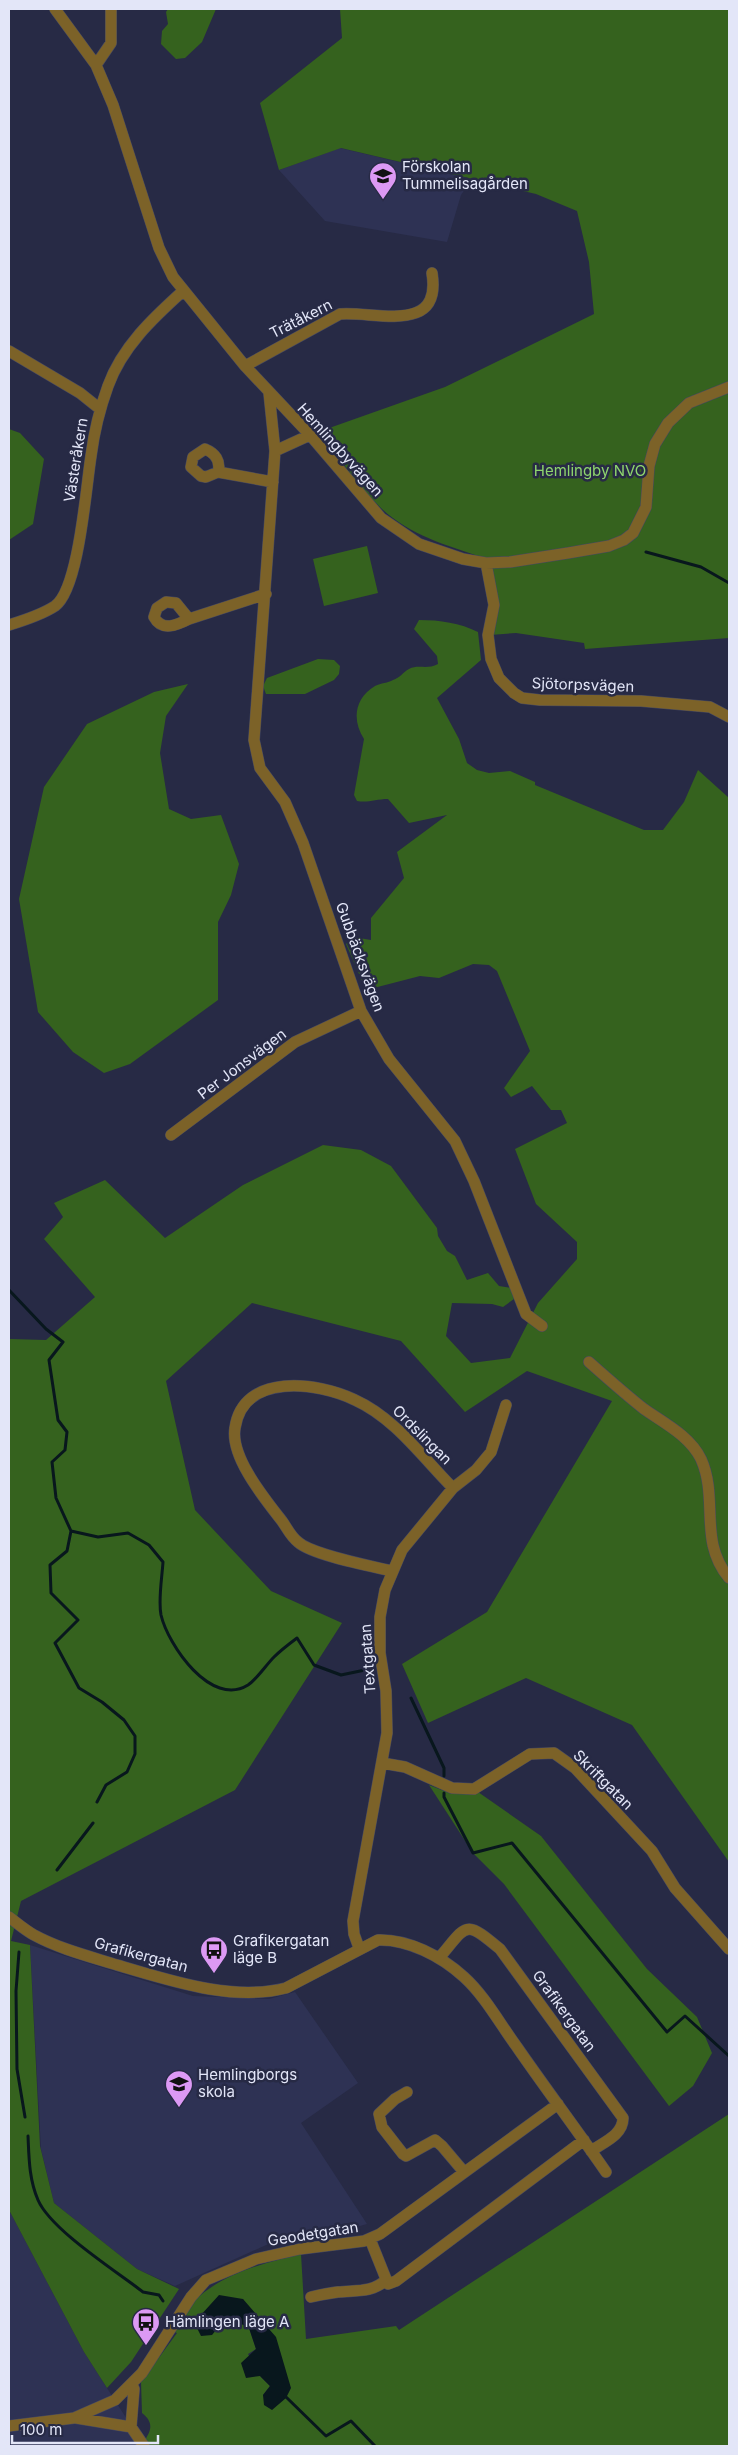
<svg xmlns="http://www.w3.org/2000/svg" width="738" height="2455" viewBox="0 0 738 2455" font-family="Inter,sans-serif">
<rect width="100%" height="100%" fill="#272a45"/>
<!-- built -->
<path fill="#2e3254" d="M340,148L472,179L461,195L447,242L325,221L279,170Z
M30,1945L193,1996L269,1999L295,1992L358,2083L301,2123L367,2224L349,2229L286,2236L175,2286L137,2269L54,2203L41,2149Z
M9,2210L84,2352L144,2446H9Z"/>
<!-- green -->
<path fill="#35621e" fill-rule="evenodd" d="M168,9H216L202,42L185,58L176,59L161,44L162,31L168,24L166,12Z
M340,9H729V638L585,649L584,643L516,633L490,635V589L481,557C446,545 410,535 382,509C360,488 338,456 318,432L445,387L594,314L589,262L577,211L536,194L341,148L279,170L260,103L342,38Z
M9,429L20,433L44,459L33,524L9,540Z
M367,546L378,593L324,606L313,559Z
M419,620C440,620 460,623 478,632L481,660L437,698L459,739L467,763L477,770L489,773L510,771L535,782V785L644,830H663L684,802L698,770L729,798V1862L632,1725L526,1678L428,1723L402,1664L487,1612L612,1401L527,1371L465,1412L401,1341L252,1303L166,1381L195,1510L271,1591L342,1623L235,1790L21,1901L11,1941L30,1945L40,2146L54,2203L137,2269L179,2289L131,2362L107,2388L84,2352L9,2210V1339L46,1340L95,1297L44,1239L63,1217L54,1203L105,1180L165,1238L243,1185L323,1145L361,1150L391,1166L437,1228L438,1236L447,1251L455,1256L467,1280L488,1273L499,1286L511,1288L514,1299L503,1307L492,1304L452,1303L446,1336L471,1363L510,1358L538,1303L577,1259V1242L536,1204L515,1149L567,1123L561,1110H551L532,1086L511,1097L504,1088L530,1051L497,971L489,965L473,964L439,978L420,976L366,990L346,944L353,937L371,940V918L404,878L397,852L447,815L409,823L388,799C376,799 368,803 357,801L354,795L364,739C352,720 354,699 375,686C381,683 388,683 393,680C400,678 403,672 409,669C418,664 427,670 438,664L437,656L414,629Z
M318,659L334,660L340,666L339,674L334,680L305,694H266L263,686L267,678Z
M188,684L166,716L160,753L169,809L191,819L221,815L239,864L231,895L218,922V1000L130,1064L104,1073L73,1052L38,1012L19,899L44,787L87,724L154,692Z
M429,1785L452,1794L478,1792L541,1836L647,1969L697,2017L712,2053L693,2086L669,2106L504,1884L473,1853Z
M729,2114V2446H144L142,2444C151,2432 155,2423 142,2413L141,2382L177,2333L172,2331C180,2321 186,2308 195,2300C224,2273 264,2263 301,2254L306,2339L396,2326L399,2330ZM243,2299L286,2398L263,2395L270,2386L260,2376L248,2354L256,2349L249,2328L234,2320L221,2324Z"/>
<!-- water -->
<path fill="#08171d" d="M219,2295L243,2299L276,2337L291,2388L286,2398L272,2410L264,2405L263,2395L270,2386L260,2376L246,2378L241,2363L256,2349L249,2328L234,2320L221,2324L212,2335L201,2336L197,2328L200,2316Z"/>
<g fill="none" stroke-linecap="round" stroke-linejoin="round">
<!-- stream -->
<path stroke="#08171d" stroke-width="3" d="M646,552L701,567L729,583
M9,1290L46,1329L63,1342L49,1360L58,1420L67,1432L65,1450L52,1462L56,1498L71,1531L67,1551L50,1565L51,1593L78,1620L55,1643L79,1688L102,1702L124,1720L135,1736V1754L127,1772L106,1785L97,1802
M71,1531L98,1537L128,1533L149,1545L163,1562C162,1578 158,1600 161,1615C168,1645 211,1708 248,1685C257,1679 266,1665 274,1657C281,1650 289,1644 297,1638L314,1665L341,1675L365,1670
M411,1698L444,1768V1776
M444,1793V1797L473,1853L512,1843L667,2032L685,2016L729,2056
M57,1870L93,1823
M19,1952L16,1991L17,2069L25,2117
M28,2136C29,2158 29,2179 38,2200C51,2230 116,2271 143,2292L159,2295L163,2301
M285,2396L326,2436L351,2421L375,2446"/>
<!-- minor casing -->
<g stroke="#454862" stroke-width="12">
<path id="minor" d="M55,9L96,65L113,105L159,248L173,277L245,366L310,435L381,518L419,544L463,559L486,563L510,562L568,553L609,546L624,540L633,533L646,507L649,466L655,444L668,423L689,403L729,387
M96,65L111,43V9
M9,351L80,393L100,409
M245,366L340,314C376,311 442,335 432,273
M269,393L275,451L254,740L260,768L285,802L303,843L361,1011L389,1059L455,1141L474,1181L526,1314L542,1326
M275,451L310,435
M218,472C221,461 215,453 205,449L193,457L191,467L201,476L206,477L218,472L273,482
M486,563L494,605L488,635L491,659L499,678L514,693L522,698L540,700L641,701L710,707L729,717
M189,619C177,625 162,632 154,617L157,608L166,602L176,603L189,619L266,594
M9,625C22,621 43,614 55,606C79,589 86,487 91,456C94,432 100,408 108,386C122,347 153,318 183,291
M171,1135L295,1042L361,1011
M589,1362C607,1378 625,1394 644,1409C664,1423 690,1436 701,1459C719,1499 698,1541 729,1578
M392,1571C371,1566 312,1555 298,1542C291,1537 287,1528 282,1521C265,1499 230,1457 235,1428C243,1372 318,1382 355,1400C395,1418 423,1458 453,1488
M382,1763L405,1767L452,1788L474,1789L530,1754L554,1753L575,1768L652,1851L675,1888L729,1949
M9,1917C17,1923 25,1930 34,1935C60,1949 88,1956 117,1965C169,1980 232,2002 286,1988L378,1940C408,1939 441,1956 464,1977C485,1996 500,2024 517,2047C546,2089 577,2130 606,2172
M359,1948L354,1934L353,1921L387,1733L386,1691L380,1653V1617L385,1590L402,1550L453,1488L476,1470L491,1452L506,1405
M439,1958C468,1924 464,1919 500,1949L623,2118C623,2135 604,2142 591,2151
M407,2092L395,2099L379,2114L382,2127L403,2154L406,2156L435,2140L442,2146L464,2172
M370,2239L388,2284L396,2281L584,2140
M311,2297C320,2295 329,2293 338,2292C355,2290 372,2293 386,2280
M76,2418L131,2427L144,2446
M9,2426L74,2418L115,2400L142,2373L191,2297L206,2280L256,2259L300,2249L364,2241L380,2234L558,2104
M131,2427L134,2389L132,2385"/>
</g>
<!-- minor -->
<use href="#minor" stroke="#7c6228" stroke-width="11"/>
</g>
<!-- icons -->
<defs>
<g id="school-pin" transform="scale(1.4375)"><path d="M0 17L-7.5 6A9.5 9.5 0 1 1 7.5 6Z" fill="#dc99f4" stroke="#272a45"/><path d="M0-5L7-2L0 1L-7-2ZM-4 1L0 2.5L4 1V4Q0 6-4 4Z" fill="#111"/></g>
<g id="bus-pin" transform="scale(1.4375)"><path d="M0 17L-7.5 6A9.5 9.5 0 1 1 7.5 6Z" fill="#dc99f4" stroke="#272a45"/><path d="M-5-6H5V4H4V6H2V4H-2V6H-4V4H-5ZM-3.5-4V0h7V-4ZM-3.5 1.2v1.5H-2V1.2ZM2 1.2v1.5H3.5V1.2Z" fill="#111"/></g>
</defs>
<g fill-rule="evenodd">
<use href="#school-pin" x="383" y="176"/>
<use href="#bus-pin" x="214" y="1950"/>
<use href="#school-pin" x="179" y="2084"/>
<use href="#bus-pin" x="146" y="2322"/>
</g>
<g text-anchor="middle" stroke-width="5" stroke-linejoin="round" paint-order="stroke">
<!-- poi labels -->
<g font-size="15" fill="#e3e6f8" stroke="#272a45" text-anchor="start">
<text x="402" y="172">Förskolan<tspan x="402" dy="17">Tummelisagården</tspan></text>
<text x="233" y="1946">Grafikergatan<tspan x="233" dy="17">läge B</tspan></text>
<text x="198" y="2080">Hemlingborgs<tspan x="198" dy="17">skola</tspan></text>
<text x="165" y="2327">Hämlingen läge A</text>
</g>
<!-- street labels -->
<g font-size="15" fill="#e3e6f8" stroke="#272a45">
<text transform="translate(301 319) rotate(-27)" y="5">Trätåkern</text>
<text transform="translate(340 450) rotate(48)" y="5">Hemlingbyvägen</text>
<text transform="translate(76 460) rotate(-81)" y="5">Västeråkern</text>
<text transform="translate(583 685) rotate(2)" y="5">Sjötorpsvägen</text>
<text transform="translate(360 957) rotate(70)" y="5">Gubbäcksvägen</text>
<text transform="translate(242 1064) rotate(-37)" y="5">Per Jonsvägen</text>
<text transform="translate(422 1435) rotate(45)" y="5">Ordslingan</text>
<text transform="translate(368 1659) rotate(-94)" y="5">Textgatan</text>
<text transform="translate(603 1780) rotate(45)" y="5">Skriftgatan</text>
<text transform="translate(141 1955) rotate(15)" y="5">Grafikergatan</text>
<text transform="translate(564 2011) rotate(54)" y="5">Grafikergatan</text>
<text transform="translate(313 2234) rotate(-9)" y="5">Geodetgatan</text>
</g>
<!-- park labels -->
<g font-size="15" fill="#8ed56e" stroke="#272a45">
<text x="590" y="476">Hemlingby NVO</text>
</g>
</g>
<!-- border -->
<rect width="738" height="2455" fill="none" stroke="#e3e6f8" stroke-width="20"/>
<!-- scale -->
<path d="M12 2435v8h146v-8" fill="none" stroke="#e3e6f8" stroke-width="2.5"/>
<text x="20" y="2435" font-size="15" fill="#e3e6f8" stroke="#272a45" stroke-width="4" paint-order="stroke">100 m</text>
</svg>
